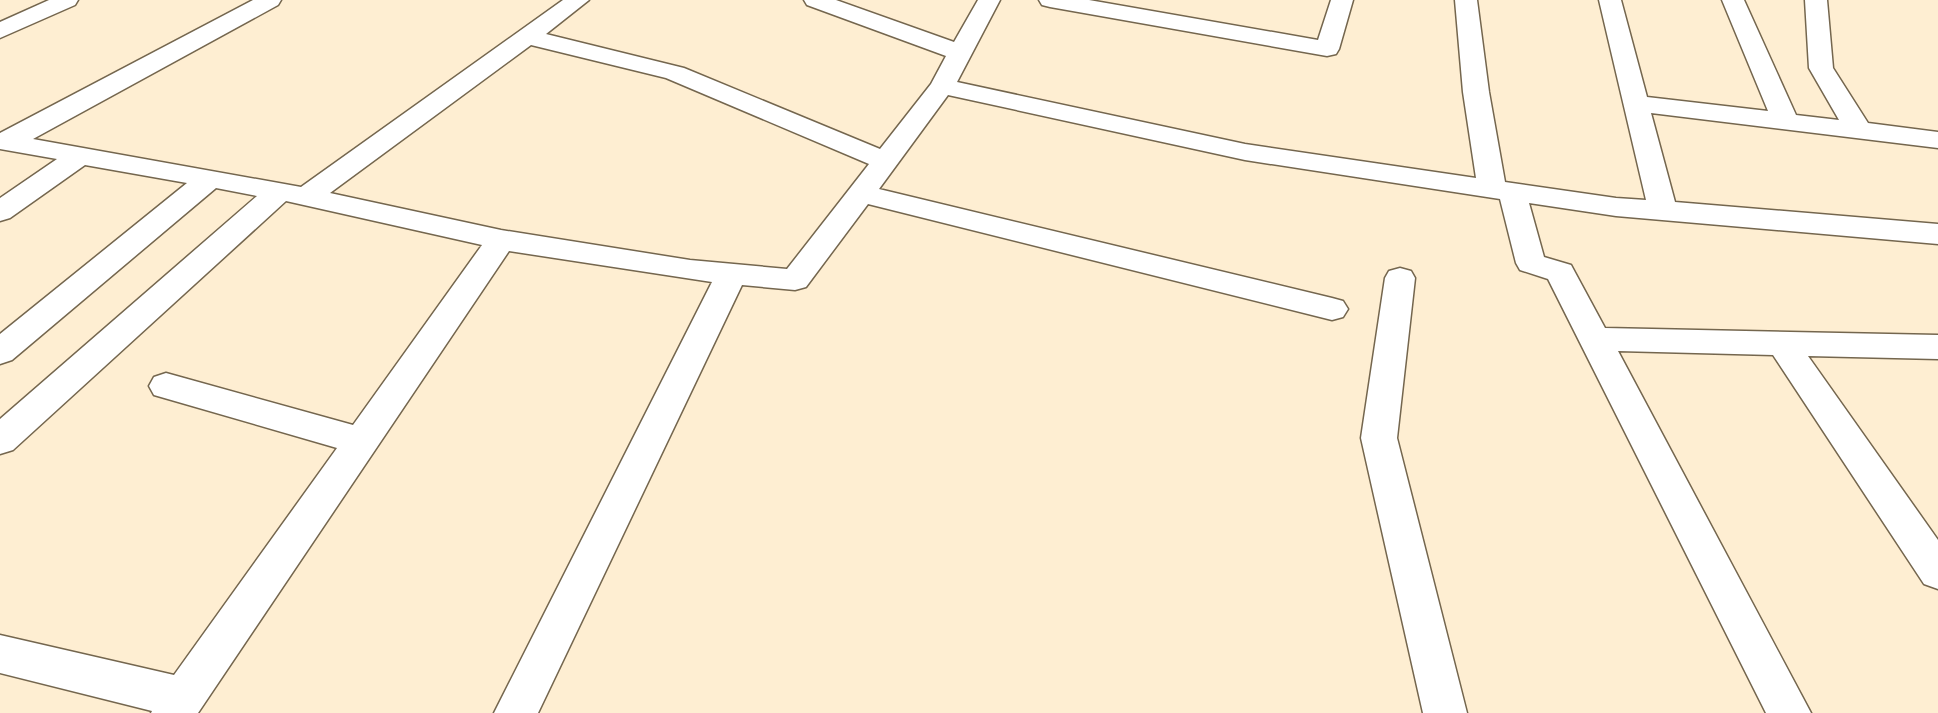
<svg xmlns="http://www.w3.org/2000/svg" width="1938" height="713" viewBox="0 0 1938 713" font-family="'PT Sans Narrow',sans-serif">
<rect width="100%" height="100%" fill="#feeed2"/>
<g fill="none" stroke-linecap="round" stroke-linejoin="round">
<!-- minor casing -->
<g stroke="#74664e" stroke-width="3">
<path id="minor" d="M49,0H78L75,5L0,38V22Z
M253,0H281L278,5L33,139L301,187L563,0H589L546,34L684,68L880,149L931,84L946,56L807,5L804,0H836L954,42L978,0H1000L957,82L1245,144L1476,178L1463,92L1455,0H1477L1489,92L1505,182L1616,198L1646,200L1599,0H1621L1647,97L1768,111L1722,0H1744L1796,115L1839,120L1809,68L1805,0H1827L1833,68L1868,123L1938,132V148L1651,113L1675,202L1938,224V244L1616,216L1529,203L1544,257L1571,265L1605,328L1938,335V359L1808,356L1938,540V589L1924,584L1773,355L1618,351L1811,713H1766L1548,279L1520,270L1516,263L1500,199L1245,160L948,95L879,189L1332,298L1343,301L1348,309L1343,317L1332,320L868,204L806,287L795,290L742,285L538,713H494L712,282L509,251L198,713H151L152,711L0,673V635L174,675L337,448L154,395L149,386L154,377L166,373L353,425L482,245L286,201L13,450L0,454V419L257,196L216,188L12,360L0,364V334L187,183L85,165L10,218L0,221V198L57,159L0,149V133ZM531,45L666,78L869,164L787,269L690,260L501,230L330,193Z
M1039,0H1089L1318,40L1331,0H1353L1339,49L1336,54L1327,56L1050,7L1042,5Z
M1400,268L1411,271L1415,278L1397,438L1467,713H1423L1361,438L1385,278L1389,271Z"/>
</g>
<!-- minor -->
<use href="#minor" fill="#fff" fill-rule="evenodd"/>
</g>
</svg>
